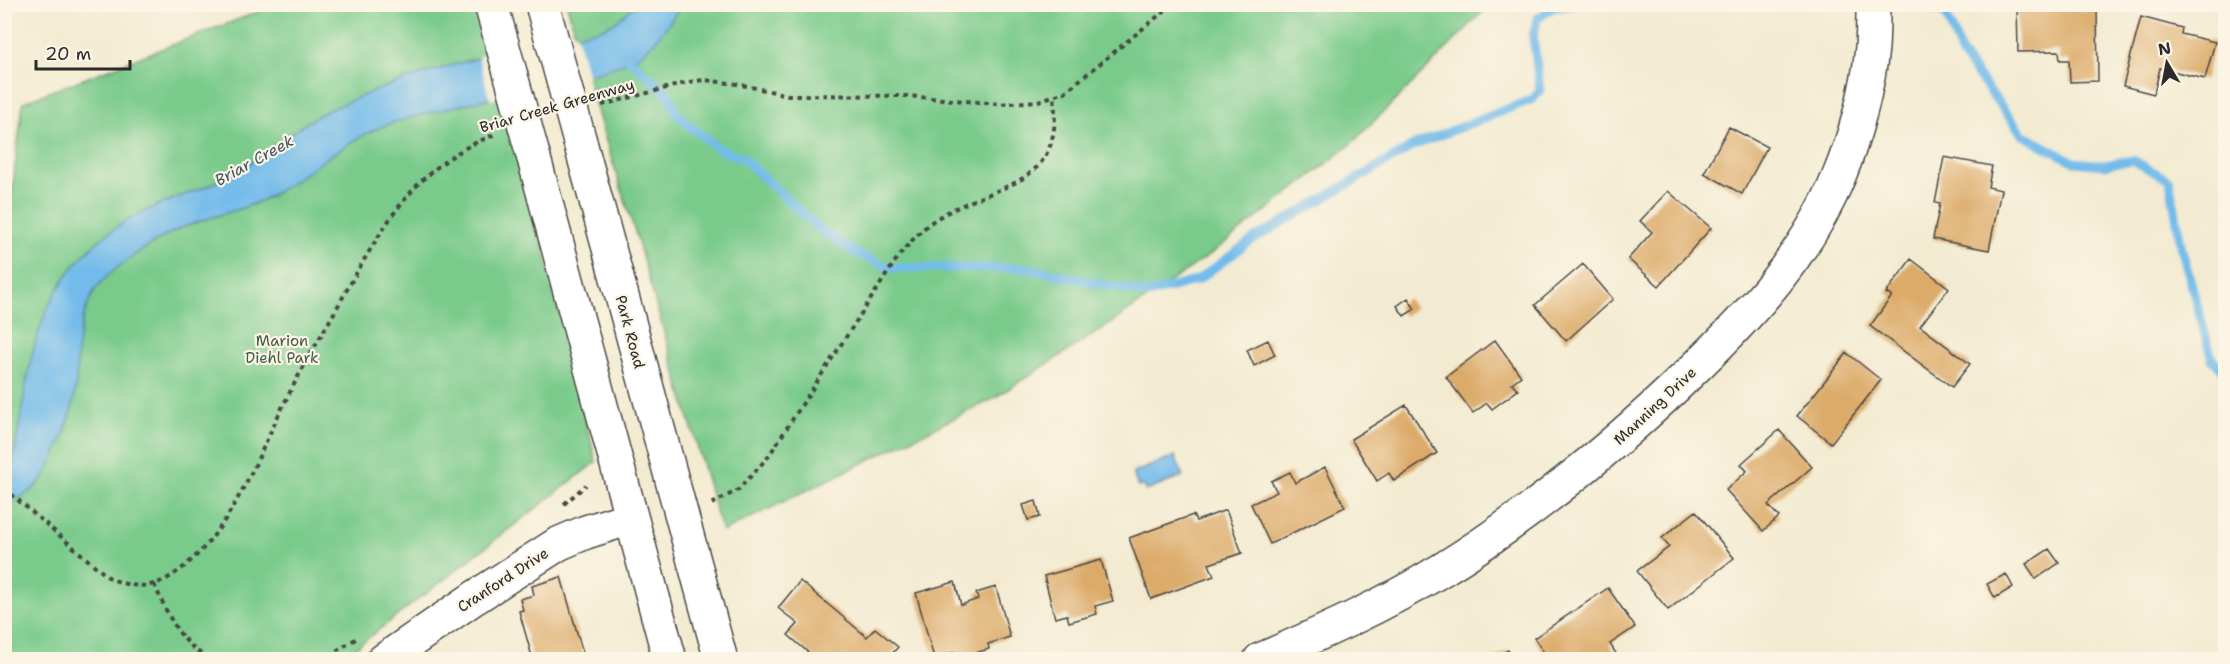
<svg xmlns="http://www.w3.org/2000/svg" width="2230" height="664" viewBox="0 0 2230 664" font-family="'Shantell Sans',sans-serif">
<rect width="100%" height="100%" fill="#fcf5e5"/>
<filter id="ink" filterUnits="userSpaceOnUse"><feTurbulence type="fractalNoise" baseFrequency=".0167" numOctaves="2"/><feDisplacementMap in="SourceGraphic" scale="12" xChannelSelector="R" yChannelSelector="G"/><feConvolveMatrix kernelMatrix="1 2 1 2 8 2 1 2 1" color-interpolation-filters="sRGB"/></filter>
<filter id="wash" filterUnits="userSpaceOnUse"><feTurbulence type="fractalNoise" baseFrequency=".008" numOctaves="4" result="noise"/><feDisplacementMap in="SourceGraphic" scale="24" xChannelSelector="R" yChannelSelector="G"/><feGaussianBlur stdDeviation="1.35" result="paint"/><feColorMatrix in="noise" values="0 0 0 0 0 0 0 0 0 0 0 0 0 0 0 0 0 1.4 0 .05"/><feComposite in="paint" operator="in"/></filter>
<g filter="url(#wash)">
<rect width="100%" height="100%" fill="#f3ebd1"/>
<!-- green -->
<path fill="#79ca8b" stroke="#527a5b" stroke-width="1.5" d="M276,5H480L506,94L596,462L341,659H5L4,234L7,233L23,102Z
M567,5H1489L1430,66L1349,146L1212,253L1107,326L991,400L722,532L635,232L604,135Z"/>
<!-- water -->
<path fill="#72bbea" stroke="#4e738a" stroke-width="1.5" d="M635,5H682C670,21 658,41 641,54C620,69 588,74 563,80C521,90 480,100 438,111C419,116 400,119 381,127C344,142 308,174 272,195C238,214 199,217 165,236C148,246 103,274 94,292C84,309 79,334 77,353C76,364 77,375 76,385C73,412 65,436 53,460C42,483 31,497 5,502V475L12,465C24,410 27,343 55,294C75,258 107,229 143,212C169,199 197,192 223,179C262,160 291,128 329,110C374,89 423,73 471,60C515,48 560,41 603,28L617,21Z
M1175,456L1183,476L1146,491L1144,485L1138,487L1133,473Z"/>
<!-- pier -->
<path fill="#f3ebd1" d="M576,33L588,77L490,100L478,56Z"/>
<g fill="none" stroke-linecap="round" stroke-linejoin="round">
<!-- stream -->
<path stroke="#72bbea" stroke-width="9" d="M1927,8L1945,12L1962,55L2023,135L2074,162L2104,165L2133,160L2170,181L2182,250L2212,359L2226,374
M621,52L669,95L676,113L691,127L721,150L743,158L819,229L854,252L890,268H1027L1148,294L1198,280L1252,240L1415,145L1533,99L1540,90L1533,37L1537,19L1552,8L1577,4"/>
</g>
<g id="blocks">
<!-- building -->
<path fill="#dcaa69" d="M2076,5V10H2097L2098,81L2070,82L2069,60H2060L2059,51L2018,52L2017,6Z
M2141,17L2182,28L2181,34L2215,42L2205,79L2160,68L2154,94L2123,86Z
M1729,127L1767,147L1742,194L1704,173Z
M1944,157L1992,166L1988,187L2001,190L1989,250L1933,239L1940,204L1935,203Z
M1668,191L1711,228L1659,286L1628,259L1652,232L1640,221Z
M1911,259L1949,288L1920,326L1970,364L1952,387L1870,326L1892,296L1886,293Z
M1583,264L1613,299L1566,341L1535,305Z
M1408,298L1415,309L1404,316L1397,306Z
M1268,340L1275,355L1254,366L1247,350Z
M1495,340L1521,376L1512,383L1518,390L1492,409L1487,403L1473,413L1446,377Z
M1847,353L1881,380L1831,443L1797,416Z
M1406,405L1437,453L1394,481L1389,473L1377,481L1351,439Z
M1779,430L1812,467L1768,505L1779,517L1763,531L1726,490L1747,471L1741,464Z
M1325,467L1345,507L1270,544L1251,504L1277,492L1271,481L1290,472L1295,483Z
M1036,501L1040,517L1028,520L1023,505Z
M1226,510L1242,553L1209,564L1214,576L1151,599L1129,538L1193,515L1196,521Z
M1696,511L1734,558L1668,610L1637,571L1669,547L1662,538Z
M2049,549L2059,563L2036,579L2026,564Z
M1101,560L1113,601L1095,606L1097,614L1069,622L1067,615L1055,618L1044,576Z
M2006,574L2013,587L1995,598L1987,584Z
M561,577L585,660H533L519,611L523,610L520,599L534,595L532,586Z
M800,581L867,637L875,628L898,647L890,656L894,660H817L788,635L798,624L778,608Z
M955,582L961,605L978,599L976,593L996,587L1010,637L988,644L989,649L957,658L955,652L934,658L916,593Z
M1608,588L1635,627L1610,644L1620,660H1567L1566,657L1563,660H1549L1534,638Z
M1508,650L1514,660H1491Z"/>
</g>
</g>
<g filter="url(#ink)">
<use href="#blocks" fill-opacity="0" stroke="#494844" stroke-width="1.5"/>
<g fill="none" stroke-linecap="round" stroke-linejoin="round">
<!-- minor casing -->
<g stroke="#494844" stroke-width="36">
<path id="minor" d="M384,660L474,598L558,544L586,532L630,518
M1260,660C1322,633 1385,605 1443,569C1535,512 1617,444 1695,368C1752,313 1809,251 1839,176C1854,140 1869,86 1872,47C1873,33 1873,19 1873,4"/>
</g>
<!-- major casing -->
<g stroke="#494844" stroke-width="36">
<path id="major" d="M580,142L721,660
M533,155L670,660"/>
</g>
<!-- path -->
<path stroke="#494844" stroke-width="4" stroke-dasharray="4.5 4.5" stroke-linecap="butt" d="M602,105L689,82L704,80L737,84L788,95L907,96L1000,104L1038,101L1065,92L1173,4
M4,488L108,577C128,587 148,590 168,578C229,541 256,458 287,398C303,366 321,336 338,306C355,275 372,245 392,216C418,179 451,151 494,135
M564,504L586,485
M712,504L738,490L768,457L898,257C911,242 923,226 941,216C1001,181 1063,189 1054,97
M154,584C169,616 178,642 211,660
M321,660L359,637"/>
<!-- minor -->
<use href="#minor" stroke="#fff" stroke-width="33"/>
<!-- major -->
<use href="#major" stroke="#fff" stroke-width="33"/>
<!-- major-bridge casing -->
<g stroke="#494844" stroke-width="36" stroke-linecap="butt">
<path id="major-bridge" d="M491,4L533,155
M542,4L580,142"/>
</g>
<!-- major-bridge -->
<use href="#major-bridge" stroke="#fff" stroke-width="33"/>
</g>
</g>
<g text-anchor="middle" stroke-width="4.5" stroke-linejoin="round" paint-order="stroke">
<!-- street labels -->
<g font-size="15" fill="#2b2b2b" stroke="#fcf5e5">
<text transform="translate(557 106) rotate(-16)" y="5">Briar Creek Greenway</text>
<text transform="translate(630 332) rotate(75)" y="5">Park Road</text>
<text transform="translate(1655 406) rotate(-43)" y="5">Manning Drive</text>
<text transform="translate(503 580) rotate(-33)" y="5">Cranford Drive</text>
</g>
<!-- park labels -->
<g font-size="15" fill="#425b48" stroke="#fcf5e5">
<text x="282" y="346">Marion<tspan x="282" dy="17">Diehl Park</tspan></text>
</g>
<!-- water labels -->
<g font-size="16" font-style="italic" fill="#405664" stroke="#fcf5e5">
<text transform="translate(254 160) rotate(-29)" y="6">Briar Creek</text>
</g>
</g>
<!-- margin -->
<rect width="2230" height="664" fill="none" stroke="#fcf5e5" stroke-width="24"/>
<!-- north arrow -->
<g transform="translate(2167 63) rotate(350)" stroke="#fcf5e5" stroke-width="4.5" paint-order="stroke">
<path d="M0-4.5L10 22L0 15L-10 22Z" fill="#2b2b2b"/>
<text y="-9" font-size="16" font-weight="bold" text-anchor="middle" fill="#2b2b2b">N</text>
</g>
<!-- scale -->
<path d="M36 60v9h94v-9" fill="none" stroke="#2b2b2b" stroke-width="3"/>
<text x="45" y="60" font-size="18" fill="#2b2b2b" stroke="#fcf5e5" stroke-width="4.5" paint-order="stroke">20 m</text>
</svg>
